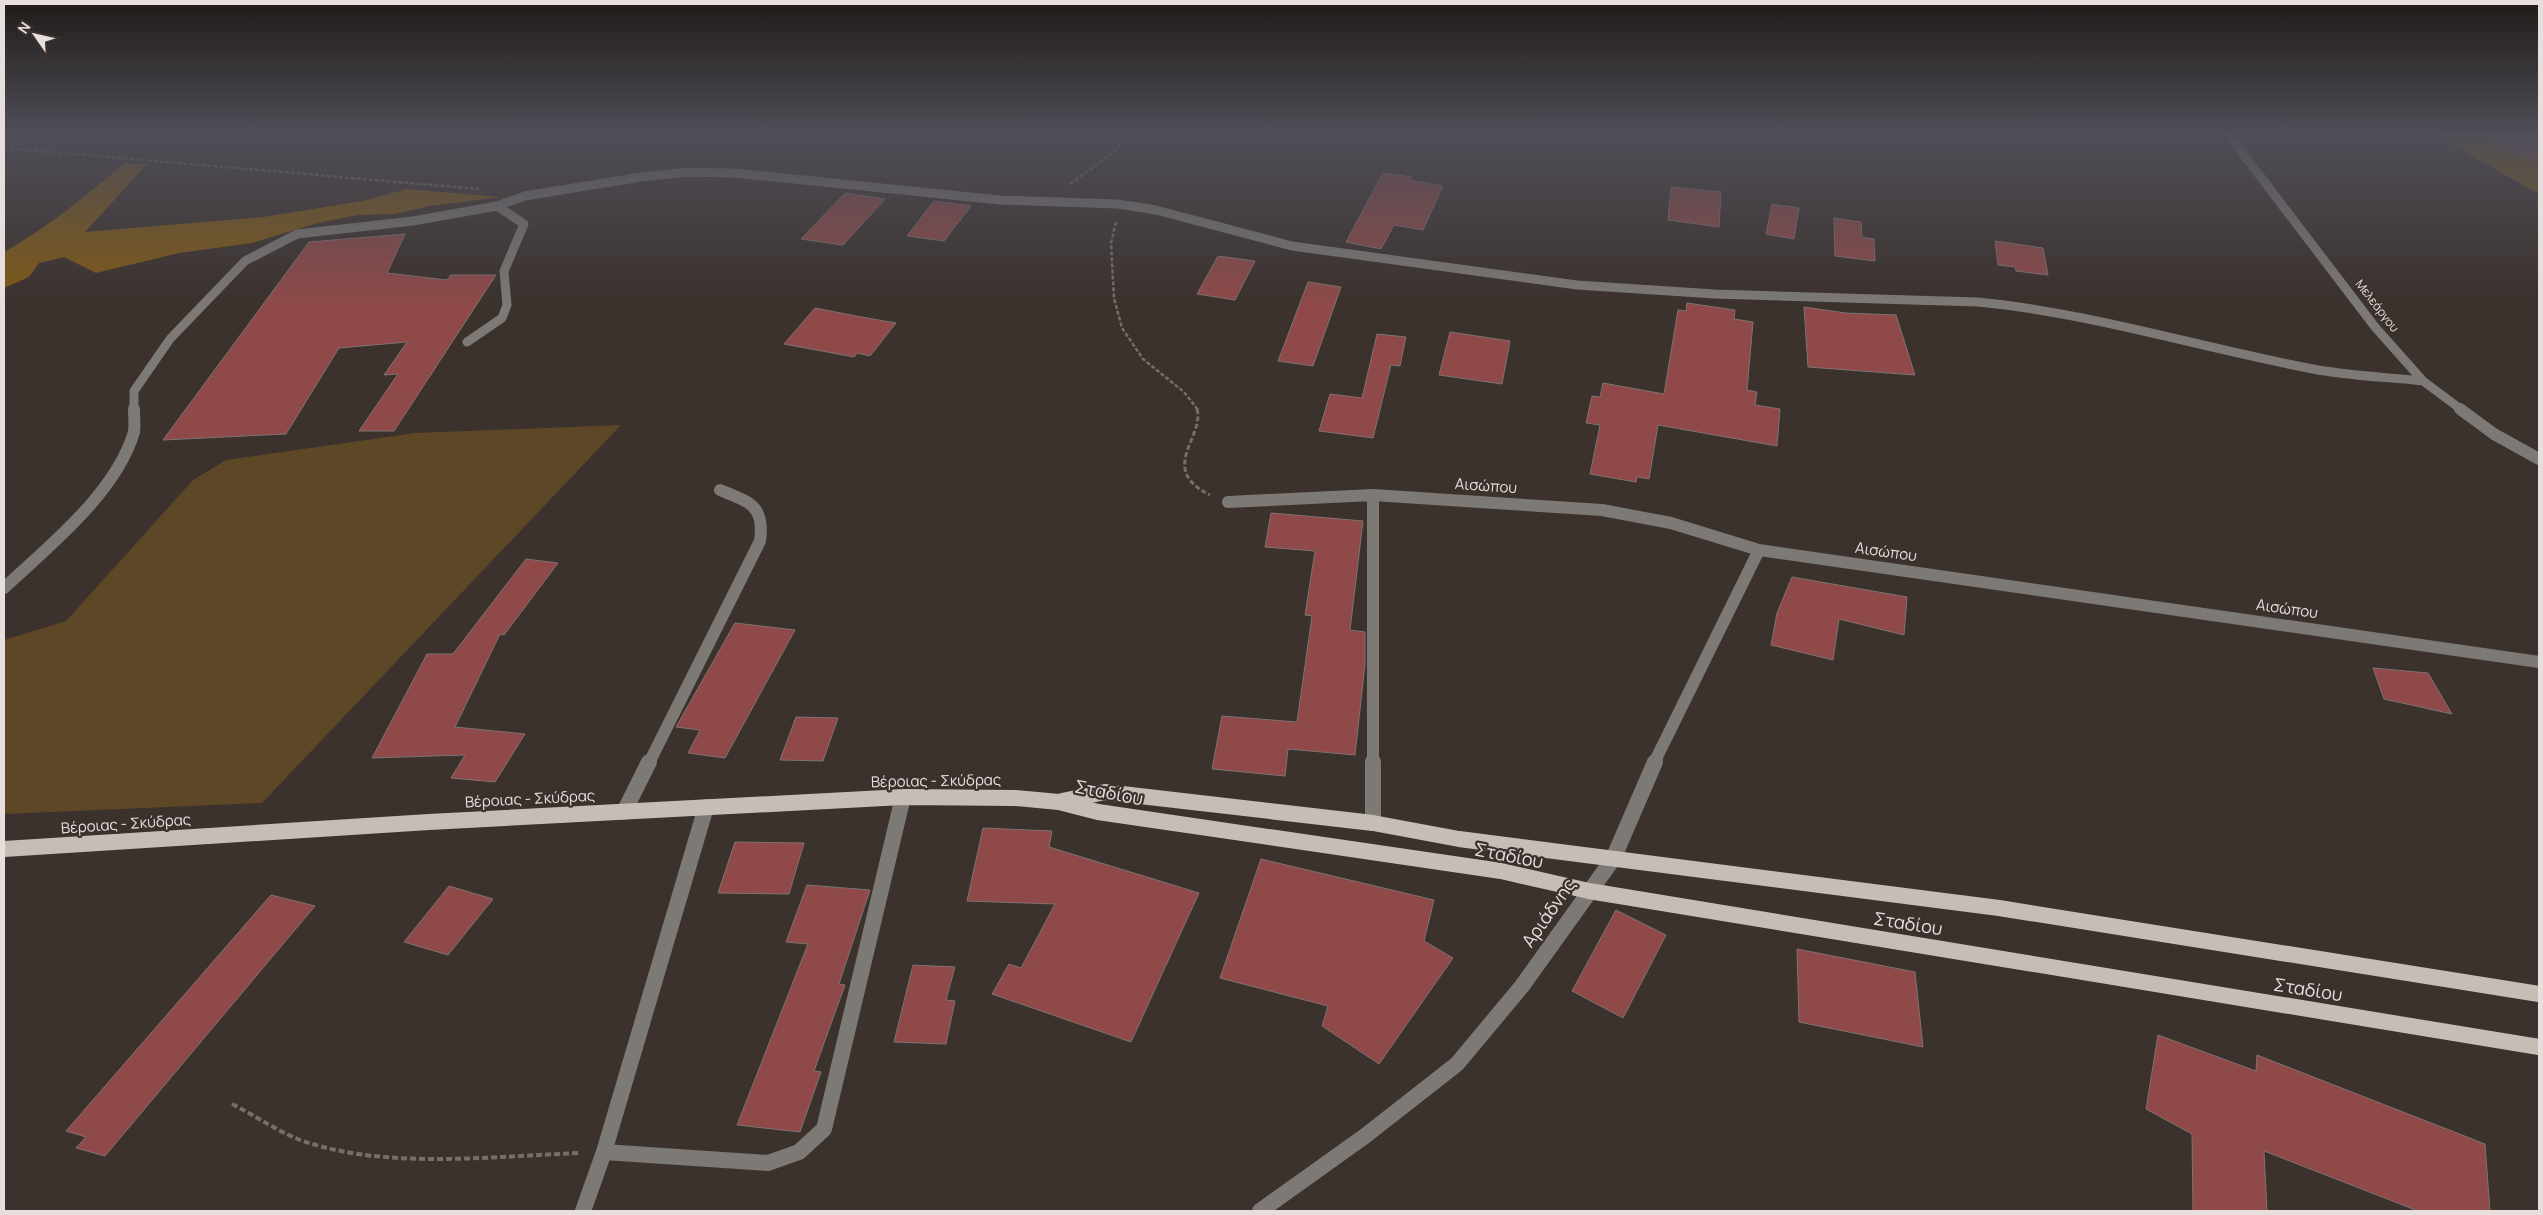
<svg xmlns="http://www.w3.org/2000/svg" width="2543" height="1215" viewBox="0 0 2543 1215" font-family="Manrope,sans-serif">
<rect width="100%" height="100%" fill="#3b312d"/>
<!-- green -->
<path fill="#5d4726" d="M621,425L262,803L4,814V640L66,621L193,480L226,460L415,433Z"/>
<!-- forest -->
<path fill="#7f5915" d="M2434,134H2539V194L2438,137Z
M125,163L147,164L85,232L263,217L362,201L407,189L500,197L430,206L395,214L359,215L317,223L252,243L179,253L96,273L64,257L39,263L29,277L4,288V252C49,227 86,195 125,163Z"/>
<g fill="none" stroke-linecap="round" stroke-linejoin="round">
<!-- river -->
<path fill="#995466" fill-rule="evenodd" d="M2489,134H2531L2539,138V160C2524,157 2497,148 2489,134Z"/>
</g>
<!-- building -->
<path fill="#8e4948" stroke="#807373" d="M1383,173L1411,177L1410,180L1443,186L1423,230L1394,225L1381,249L1346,242Z
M1671,187L1721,192L1719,227L1668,220Z
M845,193L885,199L843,245L801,239Z
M934,201L971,206L944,241L907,236Z
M1772,204L1799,208L1794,239L1766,234Z
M1834,218L1861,222L1862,237L1874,239L1875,261L1835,256Z
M405,234L387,273L447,280L451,275H496L394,431H359L398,374L384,375L407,342L339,348L286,434L163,440L309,242Z
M1995,241L2043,248L2048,275L2016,271L2015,267L1998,265Z
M1218,256L1255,261L1235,300L1197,294Z
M1308,282L1341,287L1313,366L1278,361Z
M1687,303L1735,310L1734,319L1753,322L1747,390L1757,392L1755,405L1780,409L1777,446L1658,425L1649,479L1637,477L1636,482L1590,474L1600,425L1586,423L1592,396L1600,397L1603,383L1664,394L1678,310L1686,311Z
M1804,307L1846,313L1896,315L1915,375L1808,367Z
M815,308L856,316L896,323L870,356L857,353L854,357L784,344Z
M1450,332L1510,341L1502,384L1439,375Z
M1377,334L1406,337L1400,366L1391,365L1373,438L1319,431L1330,394L1362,398Z
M1271,513L1363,521L1350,630L1365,632V664L1355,755L1288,749L1285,776L1212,769L1222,716L1297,722L1312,616L1305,615L1315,551L1265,547Z
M526,559L558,563L504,635L500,634L455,727L525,734L495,782L451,778L465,755L372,758L427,654H453Z
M1792,577L1907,597L1904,635L1839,619L1833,660L1771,645L1777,613Z
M735,623L795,630L725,758L688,753L700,730L676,727Z
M2373,668L2428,673L2452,714L2384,699Z
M796,717L838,718L823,761L780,760Z
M983,828L1052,831L1049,847L1199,893L1131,1042L992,994L1009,964L1021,968L1055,904L967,901Z
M735,842L804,843L789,894L718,893Z
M1261,859L1434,900L1424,941L1453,958L1379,1064L1322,1026L1328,1006L1220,978Z
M807,885L870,890L839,984L845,985L814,1071L821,1072L800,1132L737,1125L808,944L786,942Z
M449,886L493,899L448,955L404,942Z
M271,895L315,906L105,1156L76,1148L86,1137L66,1131Z
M1616,910L1666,935L1623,1018L1572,991Z
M1797,949L1915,972L1923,1047L1799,1022Z
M913,965L955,967L946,1000L955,1001L946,1044L894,1042Z
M2158,1035L2256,1071L2257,1055L2485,1144L2490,1211H2418L2264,1151L2267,1211H2193L2192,1134L2146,1109Z"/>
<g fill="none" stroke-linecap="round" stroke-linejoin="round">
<!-- path-far2 -->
<path stroke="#776e6b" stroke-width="2.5" stroke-dasharray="4 2" stroke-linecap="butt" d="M4,148L479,189
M1070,184L1114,152L1131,134
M1116,222L1111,243L1114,298L1122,328L1143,359L1184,392L1198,410"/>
<!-- path-far1 -->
<path stroke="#776e6b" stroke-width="3" stroke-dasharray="5 2.5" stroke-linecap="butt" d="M1197,409C1205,437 1157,469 1210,495"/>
<!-- path -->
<path stroke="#776e6b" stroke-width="4" stroke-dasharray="6 3" stroke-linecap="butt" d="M232,1104C256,1116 278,1132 303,1141C388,1170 493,1156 581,1153"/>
<!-- minor-far2 -->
<path stroke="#7d7975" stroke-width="9" d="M2228,134L2375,327L2423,381L2462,410
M467,342L502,318L507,305L504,271L524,224L497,206
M134,410V391L170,339L245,261L297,234L413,221L497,206L525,196L641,177L688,172L734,173L1000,200L1118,204L1156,210L1292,246L1577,285L1715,294L1978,302C2092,313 2201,348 2313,369C2349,376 2387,377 2423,381"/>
<!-- minor-far1 -->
<path stroke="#7d7975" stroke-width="12" d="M2460,409L2494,434L2539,459
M1373,495V763
M1228,502L1373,495L1602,510L1671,523L1759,550L2539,662
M4,588C49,546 116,493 134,432C135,425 134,416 134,409
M649,763L760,541C765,505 749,502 720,490
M1654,763L1759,550"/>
<!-- minor -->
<path stroke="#7d7975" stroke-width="16" d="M1373,762V823
M624,812L649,762
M604,1152L768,1163L799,1152L824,1129L903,797
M583,1211L604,1152L706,807
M1260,1211L1365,1136L1457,1064L1522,986L1613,859L1655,762"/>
<!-- major -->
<path stroke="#c6bdb6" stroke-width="16" d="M1062,801L1105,792L1373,823L1459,839L1999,908L2539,994
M4,849L429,822L903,797L1015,798L1059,802L1098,812L1501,871L1589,891L2539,1047"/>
</g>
<!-- sky -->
<linearGradient id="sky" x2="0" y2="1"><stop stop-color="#201b19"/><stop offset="0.44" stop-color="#4f4e57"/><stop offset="1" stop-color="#4f4e57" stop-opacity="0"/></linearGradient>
<rect width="2543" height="304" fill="url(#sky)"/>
<g text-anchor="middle" stroke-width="4.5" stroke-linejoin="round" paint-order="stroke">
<!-- far-street labels -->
<g font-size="12" fill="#e6dfdd" stroke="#3b312d">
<text transform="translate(2377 306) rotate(52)" y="4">Μελεάργου</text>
</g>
<!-- street labels -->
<g font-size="15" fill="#e6dfdd" stroke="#3b312d">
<text transform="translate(1486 486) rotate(4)" y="5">Αισώπου</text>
<text transform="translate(1886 552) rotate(8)" y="5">Αισώπου</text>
<text transform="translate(2287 609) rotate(8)" y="5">Αισώπου</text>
<text transform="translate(936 781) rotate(-1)" y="5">Βέροιας - Σκύδρας</text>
<text transform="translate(530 799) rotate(-3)" y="5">Βέροιας - Σκύδρας</text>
<text transform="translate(126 824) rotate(-4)" y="5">Βέροιας - Σκύδρας</text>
</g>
<!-- near-street labels -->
<g font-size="18" fill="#e6dfdd" stroke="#3b312d">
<text transform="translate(1109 793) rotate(11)" y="6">Σταδίου</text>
<text transform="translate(1509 856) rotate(11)" y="6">Σταδίου</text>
<text transform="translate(1549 913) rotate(-55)" y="6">Αριάδνης</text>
<text transform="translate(1908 924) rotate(9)" y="6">Σταδίου</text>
<text transform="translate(2308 990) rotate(9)" y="6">Σταδίου</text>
</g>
</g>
<!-- border -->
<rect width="2543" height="1215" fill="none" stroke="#e6dfdd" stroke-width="10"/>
<!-- north arrow -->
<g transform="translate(35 35) rotate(304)" stroke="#3b312d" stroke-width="4" paint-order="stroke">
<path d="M0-4L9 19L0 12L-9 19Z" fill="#e6dfdd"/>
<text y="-8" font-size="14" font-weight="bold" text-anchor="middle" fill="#e6dfdd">N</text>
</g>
</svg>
